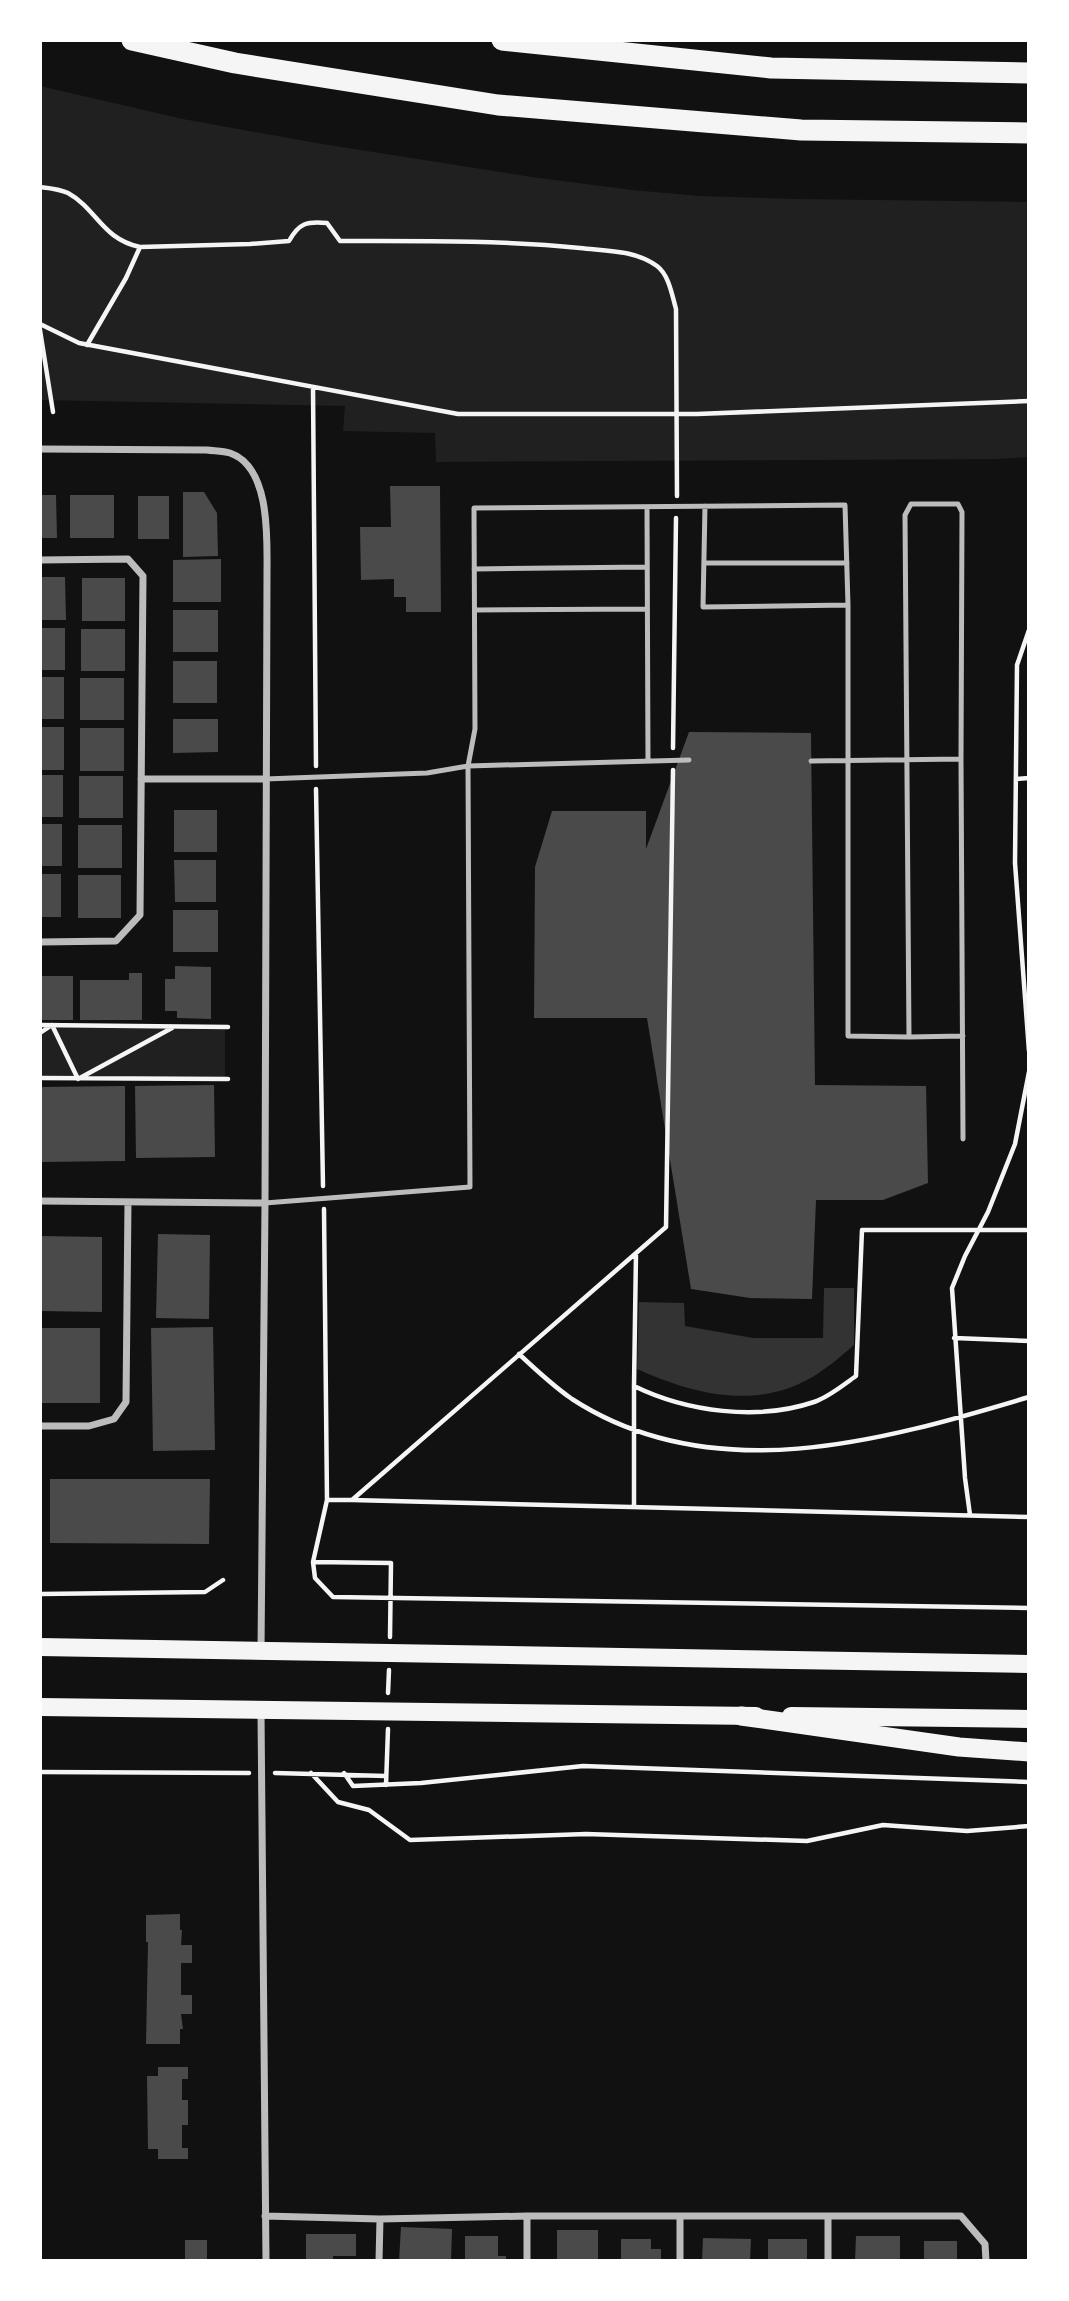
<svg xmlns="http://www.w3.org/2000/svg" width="1069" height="2301" viewBox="0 0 1069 2301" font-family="'Public Sans',sans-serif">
<rect width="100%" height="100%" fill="#111"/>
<!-- green -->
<path fill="#202020" d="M 40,86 L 183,119 L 322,144 L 532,177 L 632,190 L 699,196 L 794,199 L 1029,202 L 1029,457 L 995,459 L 436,462 L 435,433 L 343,431 L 345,406 L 40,400 Z
M 40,1024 L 225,1027 L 225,1079 L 40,1079 Z"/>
<!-- water -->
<path fill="#333" d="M 824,1288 L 854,1288 L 854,1345 C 839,1358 823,1372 805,1381 C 751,1409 690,1393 637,1369 L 639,1302 L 684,1303 L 685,1326 L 753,1338 L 823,1338 Z"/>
<!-- building -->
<path fill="#4a4a4a" d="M 390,486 L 440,486 L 441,612 L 406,612 L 406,597 L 394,597 L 394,579 L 361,580 L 360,527 L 391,527 Z
M 183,492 L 204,492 L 217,513 L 218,556 L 183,557 Z
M 40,495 L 56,495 L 57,538 L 40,538 Z
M 70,495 L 114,495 L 114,538 L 70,538 Z
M 138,496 L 169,496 L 169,539 L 138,539 Z
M 221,559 L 221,602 L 173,602 L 173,560 Z
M 40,577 L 65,577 L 66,620 L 40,620 Z
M 82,578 L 125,578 L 125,621 L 82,621 Z
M 173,610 L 218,610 L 218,652 L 173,652 Z
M 40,628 L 65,628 L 65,670 L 40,670 Z
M 81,629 L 125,629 L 125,671 L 81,671 Z
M 173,661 L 217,661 L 217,703 L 173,703 Z
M 40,677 L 64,677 L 64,719 L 40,719 Z
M 80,678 L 124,678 L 124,720 L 80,720 Z
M 173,719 L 218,719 L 218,752 L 173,753 Z
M 40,727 L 64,727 L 64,770 L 40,770 Z
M 80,728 L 124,728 L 124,771 L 80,771 Z
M 689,732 L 811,733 L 815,1085 L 926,1086 L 928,1183 L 883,1200 L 816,1200 L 812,1299 L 750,1298 L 691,1289 L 647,1018 L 534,1018 L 535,867 L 552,811 L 646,811 L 646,849 Z
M 40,775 L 63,775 L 63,817 L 40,817 Z
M 79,776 L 123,776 L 123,818 L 79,818 Z
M 174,810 L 217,810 L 217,852 L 174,852 Z
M 40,824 L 62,824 L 62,866 L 40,866 Z
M 78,825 L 122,825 L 122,868 L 78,868 Z
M 174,860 L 216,860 L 216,902 L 175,902 Z
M 40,874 L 61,874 L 61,917 L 40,917 Z
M 78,875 L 121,875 L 121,918 L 78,918 Z
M 173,910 L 218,910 L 218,952 L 173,952 Z
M 175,966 L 211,967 L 211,1019 L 177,1018 L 177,1011 L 165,1011 L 165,979 L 175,979 Z
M 129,973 L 142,973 L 142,1020 L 80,1020 L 80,980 L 129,980 Z
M 40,976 L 73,976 L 73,1020 L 40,1020 Z
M 214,1085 L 215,1157 L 136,1158 L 135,1086 Z
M 125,1086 L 125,1161 L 40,1162 L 40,1087 Z
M 158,1234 L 210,1235 L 209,1319 L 156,1318 Z
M 40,1236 L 102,1237 L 102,1312 L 40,1311 Z
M 213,1327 L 215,1450 L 153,1451 L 151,1328 Z
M 40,1328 L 100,1328 L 100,1403 L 40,1403 Z
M 50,1479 L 210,1479 L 209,1544 L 50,1543 Z
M 180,1914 L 180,1930 L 182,1930 L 181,1945 L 192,1945 L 192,1963 L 181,1963 L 181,1995 L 192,1995 L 192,2014 L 181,2014 L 183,2029 L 180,2029 L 180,2044 L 146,2044 L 148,1942 L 146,1942 L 146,1915 Z
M 158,2067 L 188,2067 L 188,2079 L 182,2079 L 182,2100 L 188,2100 L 188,2125 L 182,2125 L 182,2148 L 188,2148 L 188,2159 L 158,2159 L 158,2149 L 148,2149 L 147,2076 L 158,2076 Z
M 401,2227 L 452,2229 L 451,2261 L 399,2261 Z
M 557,2230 L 598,2230 L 598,2261 L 557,2261 Z
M 306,2234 L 356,2234 L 356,2256 L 333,2256 L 333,2261 L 306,2261 Z
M 465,2236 L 498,2236 L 498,2256 L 506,2256 L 506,2261 L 465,2261 Z
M 856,2236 L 900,2236 L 900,2261 L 855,2261 Z
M 703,2238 L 751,2239 L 750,2261 L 702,2261 Z
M 621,2239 L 651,2239 L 651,2249 L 661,2249 L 661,2261 L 621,2261 Z
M 768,2239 L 807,2239 L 807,2261 L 768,2261 Z
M 185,2240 L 207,2240 L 207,2261 L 185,2261 Z
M 924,2241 L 957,2241 L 957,2261 L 924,2261 Z"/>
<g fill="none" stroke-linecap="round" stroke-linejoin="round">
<!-- path -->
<path stroke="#f5f5f5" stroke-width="4.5" d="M 40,187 C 49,188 60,189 68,193 C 97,209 102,239 140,247
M 40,324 L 79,343 L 458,414 L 697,414 L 1029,401
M 40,330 L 53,412
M 87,345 L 126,278 L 140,247 L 250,244 L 289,241 C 299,223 307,221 327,223 L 340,241 C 420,241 500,240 580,248 C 606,251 635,250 657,266 C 669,275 672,295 676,309 L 677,496
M 313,387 L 316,766
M 1029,630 L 1017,665 L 1015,863 L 1029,1051
M 673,748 L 676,518
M 1016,779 L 1029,778
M 316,789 L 323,1186
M 40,1025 L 228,1027
M 40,1033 L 52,1025 L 78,1079 L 172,1028
M 40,1078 L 228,1079
M 324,1209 L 327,1500 L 352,1500 L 666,1227 L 673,770
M 636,1253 L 634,1386 C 687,1412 758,1421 814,1402 C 829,1397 843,1385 856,1376 L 862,1230 L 1029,1230
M 954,1338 L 1029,1341
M 519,1354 C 536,1370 553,1386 572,1399 C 712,1490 882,1441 1029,1397
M 327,1500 L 313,1562 L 315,1578 L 333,1597 L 1029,1608
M 352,1500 L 1029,1517
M 634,1507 L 634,1386
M 970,1515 L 965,1478 L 952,1288 L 965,1256 L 988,1212 L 1015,1144 L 1029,1072
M 313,1562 L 391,1563 L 390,1637
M 40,1594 L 205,1592 L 223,1580
M 388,1693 L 389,1670
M 40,1772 L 249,1773
M 275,1773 L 386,1776
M 311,1773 L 338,1802 L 369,1810 L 410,1840 L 586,1834 L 807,1841 L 883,1825 L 967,1831 L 1029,1826
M 344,1773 L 353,1786 L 421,1783 L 583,1766 L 1029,1782
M 386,1785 L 388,1729"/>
<!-- service -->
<path stroke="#bcbcbc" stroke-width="5" d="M 705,506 L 703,607 L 848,605
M 647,507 L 648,761
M 704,563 L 847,563
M 474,569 L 647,567
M 475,610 L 647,609
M 961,759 L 962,512 L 958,504 L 911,504 L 905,515 L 909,1037 L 963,1036
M 811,761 L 961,759 L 963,1139
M 265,779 L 427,773 L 468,766 L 689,760
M 265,1203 L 470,1187 L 468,766 L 475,729 L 474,508 L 845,505 L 848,605 L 848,1036 L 909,1037"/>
<!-- minor -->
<path stroke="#bcbcbc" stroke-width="7" d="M 40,449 L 207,450 C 214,451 223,451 230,453 C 271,467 267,540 267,574 L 265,1203 L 261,1651
M 40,560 L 128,559 L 143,576 L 140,915 L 116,941 L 40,942
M 141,779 L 265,779
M 40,1201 L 265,1203
M 40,1426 L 89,1426 L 114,1419 L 126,1402 L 128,1202
M 261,1712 L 266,2261
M 265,2216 L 380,2219 L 527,2216 L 961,2216 L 985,2244 L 986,2261
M 527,2216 L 527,2261
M 379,2261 L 380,2219
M 680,2261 L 680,2216
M 828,2261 L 828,2216"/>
<!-- primary -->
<path stroke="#f5f5f5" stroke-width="18" d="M 40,1647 L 1029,1664
M 40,1707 L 756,1716
M 791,1716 L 1029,1719"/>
<!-- trunk -->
<path stroke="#f5f5f5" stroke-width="19" d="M 741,1716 L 959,1747 L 1029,1752"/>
<!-- motorway -->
<path stroke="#f5f5f5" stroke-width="21" d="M 132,40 L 235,63 L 498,105 L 801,130 L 1029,133
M 502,40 L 771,68 L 1029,73"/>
</g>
<!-- border -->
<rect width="1069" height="2301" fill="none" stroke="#ffffff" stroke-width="84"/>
</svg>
